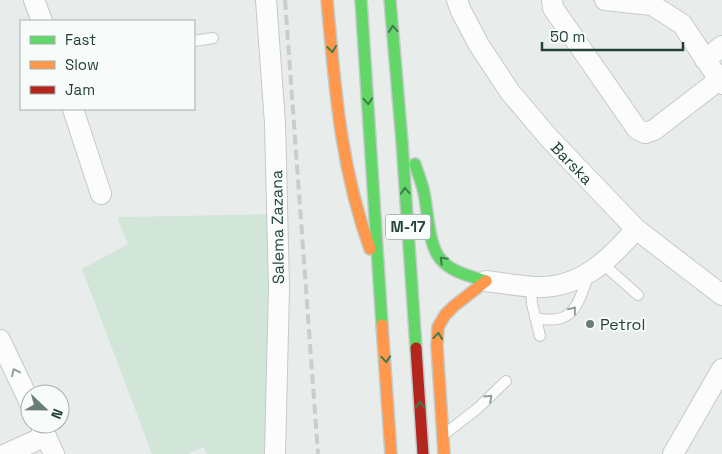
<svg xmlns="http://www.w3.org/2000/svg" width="722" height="454" viewBox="0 0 722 454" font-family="'Space Grotesk',sans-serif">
<rect width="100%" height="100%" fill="#e8edeb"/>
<!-- green -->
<path fill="#d1e6d8" d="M 277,214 L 275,454 L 207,454 L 204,447 L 188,454 L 152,454 L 82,269 L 128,244 L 117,217 Z"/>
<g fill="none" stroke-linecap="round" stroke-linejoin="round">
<!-- lane casing -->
<g stroke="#c5cac8" stroke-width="12">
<path id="lane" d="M 194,41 L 213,38
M 603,264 L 638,295
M 531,287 L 532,304 L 540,336
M 535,318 C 575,326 577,305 589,274
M 446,433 L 478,408 L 506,381"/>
</g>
<!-- street casing -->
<g stroke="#c5cac8" stroke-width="22">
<path id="street" d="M 34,0 L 42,21
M 266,0 L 275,123 L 279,288 L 275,454
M 457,0 L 461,11 L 479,45 L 510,92 L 549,138 L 636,229 L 722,295
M 552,0 L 553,8 L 637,129 L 645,133 L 654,130 L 719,80
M 605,0 L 652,5 L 682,24 L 722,84
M 705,60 L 722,46
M 73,109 L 101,194
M 486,281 C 504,283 522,287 540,287 C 582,287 610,259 636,229
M 0,340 L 30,403
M 40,424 L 54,454
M 6,454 L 46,436
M 673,454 L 722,369"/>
</g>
<!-- fast casing -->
<g stroke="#c3ccc9" stroke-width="14">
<path id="fast" d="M 361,0 L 382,325
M 390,0 L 402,142 L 416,348
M 415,164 C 418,174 422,183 424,193 C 428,211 428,238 437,254 C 446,271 469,276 486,281"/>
</g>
<!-- slow casing -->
<g stroke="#c3ccc9" stroke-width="14">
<path id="slow" d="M 327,0 C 335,87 340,166 370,249
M 382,325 L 391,454
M 444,454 L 437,346 L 438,327 L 445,315 L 454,306 L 486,281"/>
</g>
<!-- jam casing -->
<g stroke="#c3ccc9" stroke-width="14">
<path id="jam" d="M 416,348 L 423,454"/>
</g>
<!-- lane -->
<use href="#lane" stroke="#fcfcfc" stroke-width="10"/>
<!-- street -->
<use href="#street" stroke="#fcfcfc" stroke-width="20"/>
<!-- fast -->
<use href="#fast" stroke="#63d668" stroke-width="11"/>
<!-- slow -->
<use href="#slow" stroke="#ff974d" stroke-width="11"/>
<!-- jam -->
<use href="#jam" stroke="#b3261e" stroke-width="11"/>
<!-- rail -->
<path stroke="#c9cdcc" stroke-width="4" stroke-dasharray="10 5" stroke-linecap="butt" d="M 285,0 L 318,454"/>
</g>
<!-- one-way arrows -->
<defs><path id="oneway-chevron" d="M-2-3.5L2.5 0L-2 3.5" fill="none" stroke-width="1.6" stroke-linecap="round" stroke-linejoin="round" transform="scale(1.25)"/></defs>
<g stroke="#3d7d4c">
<use href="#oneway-chevron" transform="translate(393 29) rotate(-95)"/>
<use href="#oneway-chevron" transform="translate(332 49) rotate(84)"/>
<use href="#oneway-chevron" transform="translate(368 101) rotate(86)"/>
<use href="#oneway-chevron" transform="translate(405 191) rotate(-94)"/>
<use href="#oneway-chevron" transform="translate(443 260) rotate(-135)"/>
<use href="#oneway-chevron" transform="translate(438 336) rotate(-85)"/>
<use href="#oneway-chevron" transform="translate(386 359) rotate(86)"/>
<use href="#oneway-chevron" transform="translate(420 405) rotate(-94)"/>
</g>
<g stroke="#909f9b">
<use href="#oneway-chevron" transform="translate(573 310) rotate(-51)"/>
<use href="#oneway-chevron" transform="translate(15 372) rotate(-116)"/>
<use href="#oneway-chevron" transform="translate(489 398) rotate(-43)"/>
</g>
<!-- markers -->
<circle fill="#697e78" stroke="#f7fbf9" stroke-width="2" cx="590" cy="324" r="5"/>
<g text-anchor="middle" stroke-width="4" stroke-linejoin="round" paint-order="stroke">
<!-- shield labels -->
<rect fill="#f7fbf9" stroke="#637a73" stroke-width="1" x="385.5" y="214.5" width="45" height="25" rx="4"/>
<g font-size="15" font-weight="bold" fill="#24423a">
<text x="408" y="232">M-17</text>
</g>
<!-- street labels -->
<g font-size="16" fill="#24423a" stroke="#f7fbf9">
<text transform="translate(572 163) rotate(46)" y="6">Barska</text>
<text transform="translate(277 227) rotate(-91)" y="6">Salema Zazana</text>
</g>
<!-- poi labels -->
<g font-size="16" fill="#24423a" stroke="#f7fbf9" text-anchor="start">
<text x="600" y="330">Petrol</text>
</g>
</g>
<!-- legend -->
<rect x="20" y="20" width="175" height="90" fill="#f7fbf9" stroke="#a3b1ad"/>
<rect x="30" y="36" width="25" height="8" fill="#63d668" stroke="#a3b1ad"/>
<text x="65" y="45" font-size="15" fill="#24423a">Fast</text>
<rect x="30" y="61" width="25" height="8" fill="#ff974d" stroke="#a3b1ad"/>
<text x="65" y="70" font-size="15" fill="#24423a">Slow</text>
<rect x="30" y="86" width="25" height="8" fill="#b3261e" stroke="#a3b1ad"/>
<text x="65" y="95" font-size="15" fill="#24423a">Jam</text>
<!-- north arrow -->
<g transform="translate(45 409) rotate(112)"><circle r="24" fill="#f7fbf9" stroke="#a3b1ad"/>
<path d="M0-4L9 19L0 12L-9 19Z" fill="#697e78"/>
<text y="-8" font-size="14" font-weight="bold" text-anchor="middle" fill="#24423a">N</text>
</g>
<!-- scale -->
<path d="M542 42v8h141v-8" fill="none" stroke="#24423a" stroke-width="2.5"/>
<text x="550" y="42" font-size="15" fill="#24423a" stroke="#f7fbf9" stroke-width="4" paint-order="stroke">50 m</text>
</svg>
